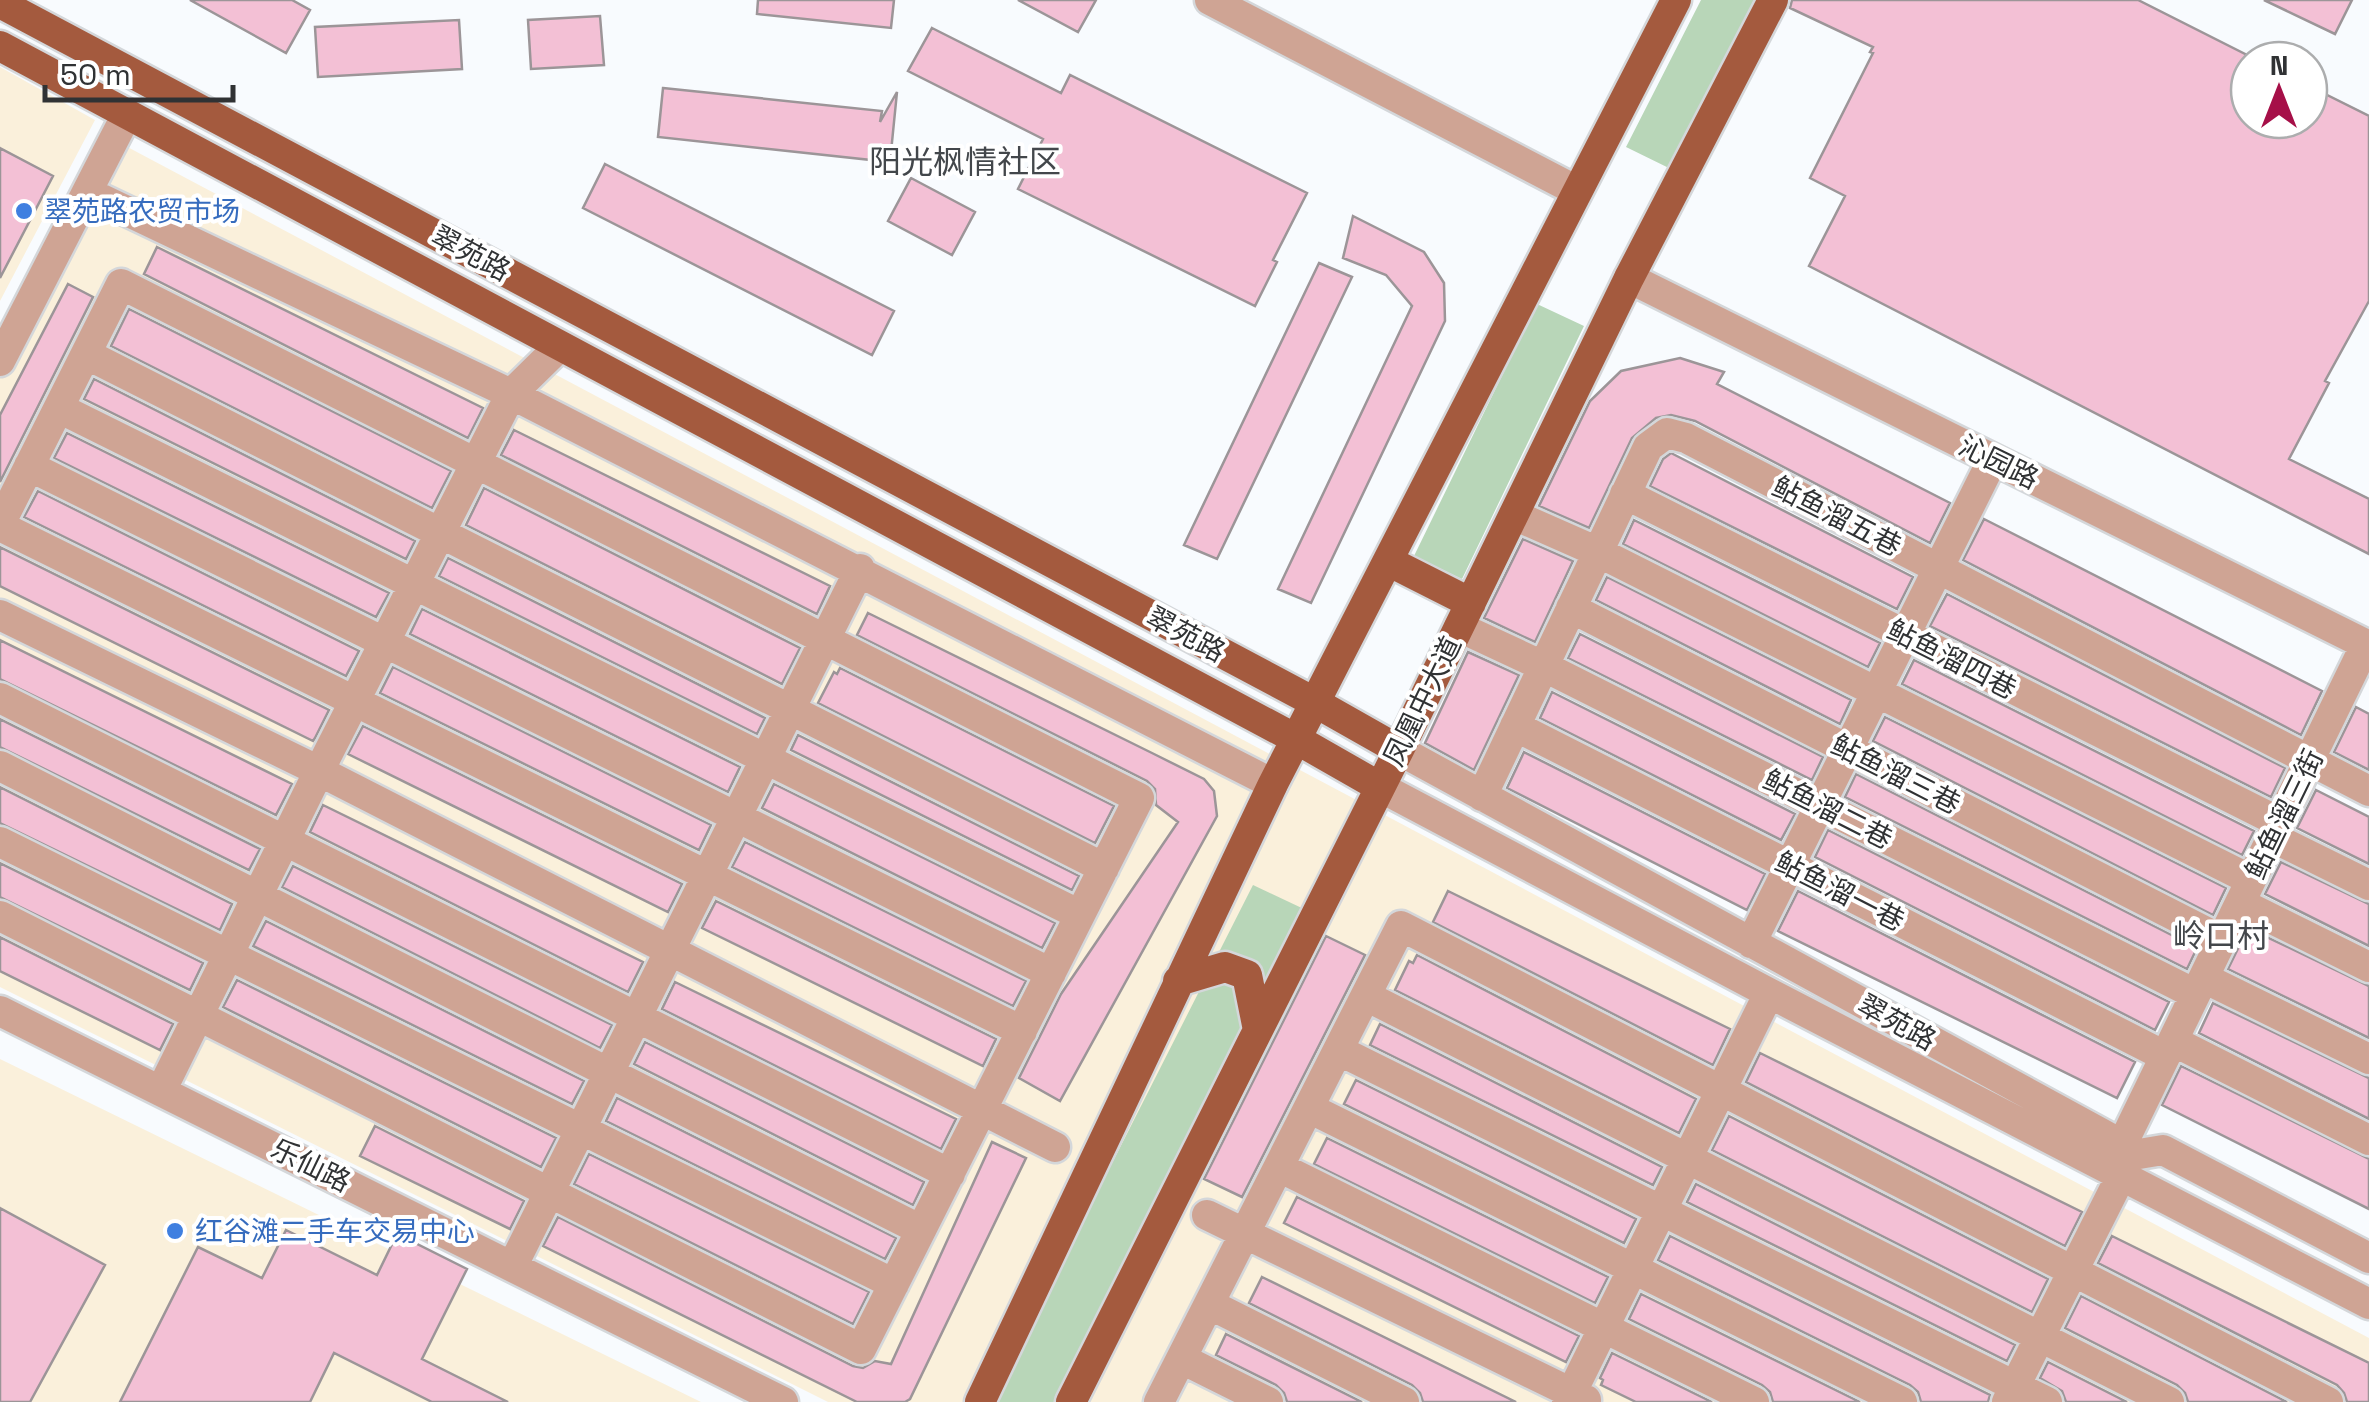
<svg xmlns="http://www.w3.org/2000/svg" width="2369" height="1402" viewBox="0 0 2369 1402" font-family="'Space Grotesk','Noto Sans SC',sans-serif">
<rect width="100%" height="100%" fill="#f8fbfe"/>
<!-- commercial -->
<path fill="#faf0db" d="M 0,67 L 95,120 L 0,301 Z
M 103,134 L 2369,1338 L 2369,1402 L 828,1402 L 0,987 L 0,328 Z
M 0,1059 L 701,1402 L 0,1402 Z"/>
<!-- green -->
<path fill="#b8d6b8" d="M 1701,0 L 1765,0 L 1677,172 L 1626,147 Z
M 1537,304 L 1584,326 L 1462,579 L 1414,556 Z
M 1253,885 L 1306,910 L 1061,1402 L 991,1402 Z"/>
<!-- building -->
<path fill="#f3c0d5" stroke="#9c9598" stroke-width="2.5" d="M 190,0 L 292,0 L 310,10 L 286,53 Z
M 758,0 L 894,0 L 891,28 L 757,14 Z
M 1018,0 L 1096,0 L 1078,32 Z
M 1792,0 L 2138,0 L 2249,56 L 2249,120 L 2309,120 L 2309,86 L 2369,116 L 2369,301 L 2325,381 L 2329,383 L 2289,459 L 2369,499 L 2369,554 L 1809,266 L 1845,196 L 1810,178 L 1873,53 L 1870,52 L 1873,47 L 1790,8 Z
M 2264,0 L 2352,0 L 2335,34 Z
M 600,16 L 604,65 L 531,69 L 528,20 Z
M 459,20 L 462,69 L 318,77 L 315,27 Z
M 932,28 L 1061,93 L 1070,75 L 1307,193 L 1273,260 L 1277,262 L 1255,306 L 1018,189 L 1043,139 L 908,71 Z
M 663,88 L 882,111 L 880,122 L 897,92 L 890,162 L 658,137 Z
M 0,148 L 53,176 L 0,278 Z
M 605,164 L 894,311 L 872,355 L 583,208 Z
M 911,178 L 975,212 L 952,255 L 888,221 Z
M 1353,216 L 1424,252 L 1444,283 L 1445,321 L 1311,603 L 1278,589 L 1412,306 L 1386,275 L 1343,258 Z
M 157,247 L 483,408 L 468,438 L 144,274 Z
M 1319,263 L 1352,277 L 1217,559 L 1184,545 Z
M 68,284 L 93,297 L 0,482 L 0,415 Z
M 129,309 L 451,471 L 432,508 L 111,346 Z
M 1680,358 L 1724,372 L 1717,384 L 1950,503 L 1930,543 L 1695,421 L 1671,415 L 1656,418 L 1632,438 L 1589,528 L 1539,506 L 1590,401 L 1621,371 Z
M 94,379 L 415,541 L 406,559 L 84,399 Z
M 514,430 L 830,586 L 817,614 L 501,455 Z
M 67,433 L 389,593 L 376,617 L 54,458 Z
M 1671,453 L 1913,577 L 1897,609 L 1650,486 L 1663,459 Z
M 484,488 L 800,648 L 782,684 L 466,525 Z
M 38,491 L 359,651 L 346,676 L 24,517 Z
M 1984,519 L 2322,691 L 2301,735 L 1963,560 Z
M 1634,520 L 1880,643 L 1868,667 L 1623,544 Z
M 1523,539 L 1573,561 L 1535,642 L 1484,618 Z
M 0,547 L 329,710 L 315,738 L 313,741 L 0,586 Z
M 448,558 L 765,718 L 757,734 L 439,576 Z
M 1607,577 L 1851,700 L 1840,724 L 1596,600 Z
M 1947,594 L 2285,768 L 2271,797 L 1930,626 Z
M 422,609 L 740,767 L 728,792 L 410,634 Z
M 868,613 L 1154,754 L 1204,779 L 1214,791 L 1217,816 L 1060,1101 L 1019,1078 L 1061,994 L 1178,822 L 1156,805 L 1155,789 L 1147,781 L 857,635 Z
M 1580,634 L 1823,757 L 1812,780 L 1568,658 Z
M 0,640 L 292,784 L 276,815 L 0,679 Z
M 1468,652 L 1519,675 L 1474,770 L 1425,743 Z
M 1914,660 L 2254,831 L 2242,855 L 1902,684 Z
M 393,667 L 711,825 L 699,850 L 380,693 Z
M 840,668 L 1114,806 L 1095,843 L 818,703 L 834,672 L 837,674 Z
M 1552,692 L 1795,814 L 1781,840 L 1540,718 Z
M 2356,707 L 2369,714 L 2369,770 L 2334,752 Z
M 1885,717 L 2226,888 L 2213,915 L 1873,741 Z
M 0,719 L 260,849 L 249,870 L 0,747 Z
M 363,726 L 682,884 L 668,912 L 348,754 Z
M 798,735 L 1079,876 L 1072,890 L 791,750 Z
M 1524,752 L 1765,874 L 1747,910 L 1507,788 Z
M 1856,774 L 2197,948 L 2187,969 L 1845,797 Z
M 774,784 L 1055,923 L 1042,948 L 762,808 Z
M 0,787 L 232,904 L 220,930 L 0,823 Z
M 2316,790 L 2369,817 L 2369,864 L 2297,828 Z
M 323,805 L 643,962 L 628,992 L 310,832 Z
M 1828,830 L 2169,1002 L 2155,1030 L 1815,857 Z
M 745,842 L 1026,981 L 1013,1006 L 732,867 Z
M 2281,862 L 2369,904 L 2369,946 L 2265,894 Z
M 0,863 L 203,963 L 190,990 L 0,897 Z
M 293,866 L 612,1025 L 600,1048 L 282,887 Z
M 1448,891 L 1730,1029 L 1713,1065 L 1433,922 Z
M 1798,891 L 2135,1062 L 2117,1098 L 1778,931 Z
M 716,901 L 996,1039 L 983,1066 L 702,928 Z
M 266,921 L 584,1081 L 572,1104 L 253,946 Z
M 2248,928 L 2369,986 L 2369,1038 L 2228,969 Z
M 1326,936 L 1365,955 L 1242,1197 L 1204,1179 Z
M 0,937 L 173,1024 L 160,1050 L 0,971 Z
M 1417,955 L 1696,1099 L 1679,1133 L 1395,990 L 1409,961 L 1413,963 Z
M 237,980 L 556,1138 L 541,1167 L 223,1007 Z
M 675,982 L 956,1119 L 941,1149 L 662,1009 Z
M 2213,1003 L 2369,1078 L 2369,1119 L 2199,1033 Z
M 1380,1024 L 1662,1167 L 1653,1185 L 1370,1045 Z
M 645,1042 L 924,1182 L 913,1205 L 634,1064 Z
M 1760,1053 L 2082,1212 L 2065,1246 L 1746,1082 Z
M 2181,1066 L 2369,1159 L 2369,1209 L 2162,1105 Z
M 1356,1080 L 1636,1219 L 1624,1243 L 1344,1104 Z
M 617,1098 L 896,1238 L 885,1259 L 606,1121 Z
M 1729,1116 L 2048,1279 L 2032,1312 L 1712,1150 Z
M 375,1126 L 524,1201 L 510,1229 L 360,1156 Z
M 1327,1138 L 1608,1277 L 1595,1303 L 1314,1164 Z
M 992,1142 L 1026,1158 L 910,1399 L 905,1402 L 857,1402 L 543,1246 L 558,1217 L 853,1366 L 863,1368 L 875,1361 L 891,1364 Z
M 589,1154 L 869,1292 L 853,1324 L 574,1184 Z
M 1696,1184 L 2015,1345 L 2007,1361 L 1687,1202 Z
M 1297,1197 L 1579,1336 L 1566,1362 L 1284,1223 Z
M 0,1208 L 105,1265 L 30,1402 L 0,1402 Z
M 286,1230 L 377,1275 L 397,1234 L 467,1269 L 422,1359 L 508,1402 L 432,1402 L 334,1353 L 310,1402 L 120,1402 L 198,1247 L 262,1278 Z
M 1670,1236 L 1990,1395 L 1988,1402 L 1921,1402 L 1918,1392 L 1910,1385 L 1658,1260 Z
M 2112,1236 L 2369,1363 L 2369,1402 L 2347,1402 L 2344,1393 L 2337,1385 L 2098,1263 Z
M 1262,1277 L 1516,1402 L 1423,1402 L 1420,1393 L 1412,1385 L 1249,1303 Z
M 1641,1294 L 1860,1402 L 1773,1402 L 1770,1392 L 1762,1385 L 1629,1319 Z
M 2081,1296 L 2287,1402 L 2188,1402 L 2185,1393 L 2177,1385 L 2065,1328 Z
M 1226,1334 L 1362,1402 L 1287,1402 L 1284,1393 L 1276,1385 L 1216,1355 Z
M 1612,1353 L 1712,1402 L 1636,1402 L 1601,1385 L 1603,1380 L 1600,1378 Z
M 2048,1362 L 2127,1402 L 2066,1402 L 2062,1391 L 2040,1378 Z"/>
<g fill="none" stroke-linecap="round" stroke-linejoin="round">
<!-- minor casing -->
<g stroke="#d4d7da" stroke-width="35">
<path id="minor" d="M 1210,0 L 1577,191
M 87,192 L 511,394 L 1273,784
M 1629,278 L 2369,646
M 86,354 L 1104,868
M 0,361 L 126,116
M 59,408 L 1080,915
M 29,466 L 1051,973
M 1625,494 L 2279,822
M 1514,515 L 1598,552 L 2251,880
M 0,524 L 121,284 L 1139,798 L 861,1349 L 0,916
M 0,526 L 1022,1031
M 1571,608 L 2222,940
M 0,615 L 319,771 L 1055,1147
M 1459,627 L 1543,666 L 2195,994
M 0,698 L 950,1174
M 1515,726 L 2165,1056
M 1399,750 L 2139,1154 L 2163,1150 L 2369,1258
M 0,766 L 921,1230
M 1380,787 L 1769,993 L 2369,1304
M 1482,796 L 1648,447 L 1667,433 L 1686,438 L 2369,791
M 2272,837 L 2369,885
M 0,842 L 894,1284
M 2240,903 L 2369,967
M 1751,943 L 1993,459
M 2204,978 L 2369,1059
M 1366,996 L 2169,1402
M 0,1011 L 783,1402
M 2173,1041 L 2369,1140
M 1338,1050 L 2047,1402
M 161,1091 L 319,771 L 511,394 L 560,346
M 1309,1108 L 1902,1402
M 2122,1145 L 2366,644
M 1279,1167 L 1754,1402
M 1207,1215 L 1586,1400
M 513,1265 L 860,569
M 1209,1304 L 1404,1402
M 1182,1359 L 1268,1402
M 1159,1402 L 1401,926 L 2328,1402
M 1567,1402 L 1769,993
M 2007,1402 L 2122,1174"/>
</g>
<!-- major casing -->
<g stroke="#d4d7da" stroke-width="35">
<path id="major" d="M 0,3 L 1316,703 L 1399,750
M 0,46 L 1296,739 L 1380,787
M 1388,561 L 1471,603
M 1178,981 L 1225,967 L 1247,975 L 1258,1030
M 980,1402 L 1273,784 L 1676,0
M 1071,1402 L 1399,750 L 1629,278 L 1773,0"/>
</g>
<!-- minor -->
<use href="#minor" stroke="#cfa494" stroke-width="30"/>
<!-- major -->
<use href="#major" stroke="#a45a3e" stroke-width="30"/>
</g>
<!-- markers -->
<g fill="#3f7fe0" stroke="#fff" stroke-width="4">
<circle cx="24" cy="211" r="10"/>
<circle cx="175" cy="1231" r="10"/>
</g>
<g text-anchor="middle" stroke-width="8" stroke-linejoin="round" paint-order="stroke">
<!-- shop labels -->
<g font-size="28" fill="#366cbe" stroke="#fff" text-anchor="start">
<text x="44" y="221">翠苑路农贸市场</text>
<text x="195" y="1241">红谷滩二手车交易中心</text>
</g>
<!-- street labels -->
<g font-size="28" fill="#303234" stroke="#fff">
<text transform="translate(471 253) rotate(28)" y="10">翠苑路</text>
<text transform="translate(1999 462) rotate(26)" y="10">沁园路</text>
<text transform="translate(1837 516) rotate(27)" y="10">鲇鱼溜五巷</text>
<text transform="translate(1186 634) rotate(28)" y="10">翠苑路</text>
<text transform="translate(1952 659) rotate(27)" y="10">鲇鱼溜四巷</text>
<text transform="translate(1422 701) rotate(-64)" y="10">凤凰中大道</text>
<text transform="translate(1896 774) rotate(27)" y="10">鲇鱼溜三巷</text>
<text transform="translate(1828 809) rotate(27)" y="10">鲇鱼溜二巷</text>
<text transform="translate(2284 814) rotate(-64)" y="10">鲇鱼溜三街</text>
<text transform="translate(1840 891) rotate(27)" y="10">鲇鱼溜一巷</text>
<text transform="translate(1897 1022) rotate(29)" y="10">翠苑路</text>
<text transform="translate(311 1165) rotate(26)" y="10">乐仙路</text>
</g>
<!-- quarter labels -->
<g font-size="32" fill="#43474b" stroke="#fff">
<text x="965" y="173">阳光枫情社区</text>
<text x="2221" y="947">岭口村</text>
</g>
</g>
<!-- north arrow -->
<g transform="translate(2279 90)"><circle r="48" fill="#ffffff" stroke="#acadae" stroke-width="2.5"/>
<path d="M0-8L18 38L0 25L-18 38Z" fill="#a60f48"/>
<text y="-15" font-size="28" font-weight="bold" text-anchor="middle" fill="#303234">N</text>
</g>
<!-- scale -->
<path d="M45 85v15h188v-15" fill="none" stroke="#303234" stroke-width="5"/>
<text x="60" y="85" font-size="30" fill="#303234" stroke="#ffffff" stroke-width="8" paint-order="stroke">50 m</text>
</svg>
